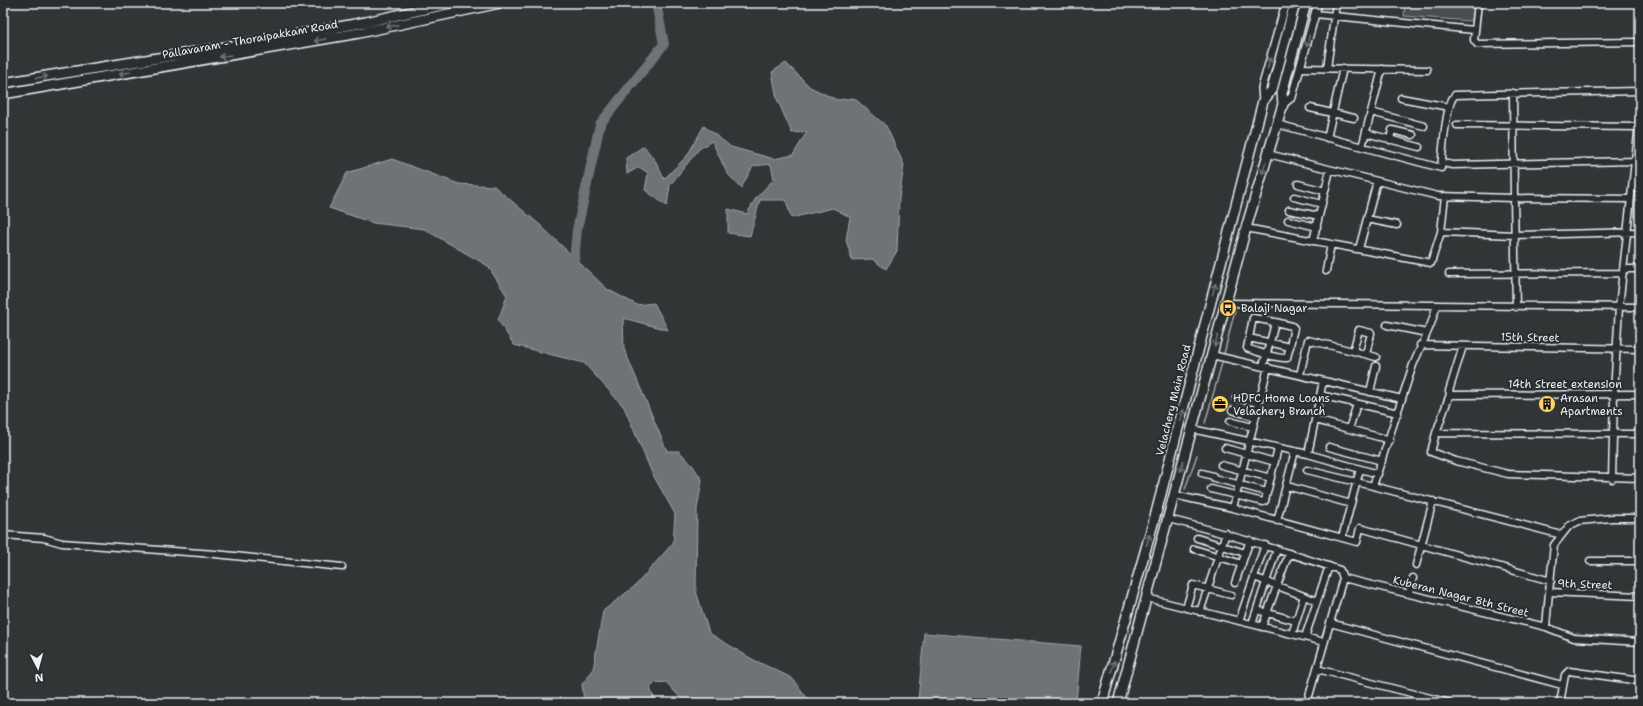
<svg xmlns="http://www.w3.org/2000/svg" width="1643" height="706" viewBox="0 0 1643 706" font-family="'Shantell Sans',sans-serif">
<rect width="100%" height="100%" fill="#323536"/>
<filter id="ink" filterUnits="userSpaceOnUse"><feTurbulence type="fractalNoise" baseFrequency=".025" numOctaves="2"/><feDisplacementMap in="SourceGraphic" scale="8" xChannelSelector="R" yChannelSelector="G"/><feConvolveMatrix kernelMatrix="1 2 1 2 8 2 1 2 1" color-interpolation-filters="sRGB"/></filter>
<g filter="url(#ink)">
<!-- green -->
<path fill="#494d4f" stroke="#989fa4" d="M 1405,3 L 1475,3 L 1471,21 L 1404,16 Z"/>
<!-- water -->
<path fill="#6e7376" stroke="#9fa5aa" d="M 786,63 L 810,87 L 837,100 L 854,98 L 886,126 L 904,165 L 899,199 L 897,251 L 886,269 L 872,259 L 852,260 L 846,240 L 850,217 L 833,208 L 791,218 L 786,200 L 760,200 L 750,236 L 728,233 L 728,209 L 747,214 L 756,198 L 774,179 L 771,164 L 753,166 L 741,188 L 727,173 L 712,141 L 699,149 L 670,185 L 667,206 L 645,190 L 648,173 L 639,167 L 627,174 L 626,158 L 644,146 L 656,162 L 664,179 L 687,156 L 704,126 L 731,147 L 774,159 L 793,155 L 807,132 L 792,133 L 777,99 L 772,72 Z
M 392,159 L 459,184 L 494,186 L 540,225 L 607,289 L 637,305 L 654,303 L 668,330 L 623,318 L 624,349 L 667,451 L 679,451 L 693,466 L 702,480 L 697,509 L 696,591 L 709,633 L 752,659 L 792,678 L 811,703 L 685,703 L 666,682 L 655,683 L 650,688 L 656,703 L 584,703 L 582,684 L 593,670 L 603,611 L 635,586 L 673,543 L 675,514 L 652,473 L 624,407 L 584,363 L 514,345 L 498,320 L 507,296 L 488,266 L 424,229 L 373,223 L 329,208 L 347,173 Z
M 924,633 L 1081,646 L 1076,703 L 947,703 L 918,701 Z"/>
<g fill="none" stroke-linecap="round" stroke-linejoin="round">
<!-- stream -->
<path stroke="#9fa5aa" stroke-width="1.5" d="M 1224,354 L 1235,310
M 1205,423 L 1222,363
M 1185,489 L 1197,455"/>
<!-- river -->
<path stroke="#6e7376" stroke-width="10" d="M 573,270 L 577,230 L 600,124 L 664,44 L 656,3"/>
<!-- minor casing -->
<g stroke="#e8f1f8" stroke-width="9">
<path id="minor" d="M 1478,3 L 1474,40 L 1477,44 L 1640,42
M 1315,14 L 1474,30
M 1301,68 L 1427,70
M 1327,68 L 1336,3
M 1513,93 L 1514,198 L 1630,199
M 1401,98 L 1449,107
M 1310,108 L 1354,118
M 1371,112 L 1424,126
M 1277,124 L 1441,168 C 1443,152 1445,104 1455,95 L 1640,91
M 1457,125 L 1639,127
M 1366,133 L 1419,147
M 1327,138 L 1343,68
M 1390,140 L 1392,130 L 1413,135
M 1362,147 L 1382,69
M 1268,154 L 1438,196 L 1514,198 L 1516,307
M 1442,163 L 1453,165 L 1635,161
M 1298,184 L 1325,191
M 1294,197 L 1322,204
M 1289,210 L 1319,216
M 1367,219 L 1397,225
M 1288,220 L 1317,227
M 1246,228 L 1431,263 L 1441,232 L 1515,235 L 1640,232
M 1441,232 L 1445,196
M 1313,241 L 1330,170
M 1359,249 L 1377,181
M 1623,269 L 1640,269
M 1326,271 L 1331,244
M 1449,274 L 1622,273
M 1227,303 L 1640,307
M 1437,305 L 1431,324 L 1413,365 L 1373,486 L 1562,535
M 1387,325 L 1427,333
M 1249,338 L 1290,347
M 1420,345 L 1640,349
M 1463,346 L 1449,391 L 1451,395 L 1640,394
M 1366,354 L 1371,333 L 1359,330 L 1353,351 L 1376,357
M 1212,355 L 1402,399
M 1263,366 C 1267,352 1272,337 1275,322 L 1292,326 L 1294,328 L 1287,358 C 1275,359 1260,352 1249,349 L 1247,348 L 1253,318 L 1275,322
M 1300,375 L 1308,340 L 1353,351
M 1370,392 L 1376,366
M 1450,394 L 1436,433 L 1431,452 L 1456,461 L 1508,474 L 1640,478
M 1320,395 L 1398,413
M 1236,398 L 1259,403
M 1232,410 L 1255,417
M 1315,420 L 1390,440
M 1230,421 L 1252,427
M 1192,429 L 1308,454 L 1378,474
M 1349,429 L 1357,404
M 1436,433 L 1640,434
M 1329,447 L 1382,461
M 1225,448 L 1275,462
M 1308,454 L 1323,381
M 1221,465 L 1271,478
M 1307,470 L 1373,486
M 1202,473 L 1213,476 L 1214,478 L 1267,492
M 1612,479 L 1614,393 L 1619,307 L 1640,115
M 1287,486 L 1351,504
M 1211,489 L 1263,502 L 1265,501 L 1278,448
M 1174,495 L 1233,508 L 1357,542 L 1360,528 L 1551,581
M 1233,508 L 1268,367
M 1640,518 L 1612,518 L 1579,521 L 1569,526 L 1554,545 L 1549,592 L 1640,596
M 1168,519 C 1226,533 1283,551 1340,570 L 1343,578
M 1277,521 L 1295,451
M 3,535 L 44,538 L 62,543 L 215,554 L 342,567
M 1197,538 L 1245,553
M 1342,538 L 1360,469
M 1194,549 L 1242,564
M 1590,561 L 1640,561
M 1416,565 L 1433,501
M 1254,577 L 1317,601
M 1343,578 L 1546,627 L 1574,638 L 1640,642
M 1235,583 L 1250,540
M 1409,593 L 1413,578
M 1147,598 L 1324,642
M 1186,608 L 1193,585 L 1231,595
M 1257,610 L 1296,621
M 1200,612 L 1226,533
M 1239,621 L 1265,545
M 1330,623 L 1562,685
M 1252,624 L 1277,549
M 1262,627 L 1289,553
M 1546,627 L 1549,592
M 1292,634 L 1304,596
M 1305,637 L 1329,566
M 1317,669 L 1450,703
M 1307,703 L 1343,578
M 1560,703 L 1565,675 L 1569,671 L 1640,681"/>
</g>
<!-- tertiary casing -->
<g stroke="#e8f1f8" stroke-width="10">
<path id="tertiary" d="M 1263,101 L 1262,88 L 1286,3
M 1283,104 L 1292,97 L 1318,3"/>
</g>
<!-- primary casing -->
<g stroke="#e8f1f8" stroke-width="12">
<path id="primary" d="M 3,83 L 257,42 L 366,22 L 451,3
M 3,94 L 359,33 L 500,3
M 1102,703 L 1156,513 L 1263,101 L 1272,90 L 1295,3
M 1118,703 L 1246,228 L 1283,104 L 1282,93 L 1306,3"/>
</g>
<!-- minor -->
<use href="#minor" stroke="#2a2d2e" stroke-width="6"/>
<!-- tertiary -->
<use href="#tertiary" stroke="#2a2d2e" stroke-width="7"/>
<!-- primary -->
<use href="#primary" stroke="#2a2d2e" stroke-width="9"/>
</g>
<!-- one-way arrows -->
<defs><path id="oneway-shaft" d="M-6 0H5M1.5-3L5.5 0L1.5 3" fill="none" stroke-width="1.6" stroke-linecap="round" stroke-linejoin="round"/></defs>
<g stroke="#6c7275">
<use href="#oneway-shaft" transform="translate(392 26) rotate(168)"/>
<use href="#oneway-shaft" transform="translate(320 40) rotate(170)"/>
<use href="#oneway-shaft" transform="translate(1308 41) rotate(104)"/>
<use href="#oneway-shaft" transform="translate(225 56) rotate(170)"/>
<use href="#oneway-shaft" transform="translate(1269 63) rotate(-75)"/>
<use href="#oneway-shaft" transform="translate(125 73) rotate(170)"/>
<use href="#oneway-shaft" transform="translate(42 77) rotate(-9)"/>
<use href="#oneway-shaft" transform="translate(1264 168) rotate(107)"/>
<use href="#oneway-shaft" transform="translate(1214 289) rotate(-75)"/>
<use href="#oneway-shaft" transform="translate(1216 341) rotate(106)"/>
<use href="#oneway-shaft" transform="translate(1182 415) rotate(-76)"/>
<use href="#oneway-shaft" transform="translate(1182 466) rotate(106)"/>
<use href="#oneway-shaft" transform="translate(1148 540) rotate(-74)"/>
<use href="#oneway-shaft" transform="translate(1113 666) rotate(-74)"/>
</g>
</g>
<!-- icons -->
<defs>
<g id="bus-disc" transform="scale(0.9)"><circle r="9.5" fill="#ffd166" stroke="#2a2d2e"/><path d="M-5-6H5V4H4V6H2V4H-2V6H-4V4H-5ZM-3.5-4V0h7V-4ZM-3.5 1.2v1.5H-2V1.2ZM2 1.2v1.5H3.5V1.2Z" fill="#111"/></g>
<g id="office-disc" transform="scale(0.9)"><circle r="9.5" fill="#ffd166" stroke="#2a2d2e"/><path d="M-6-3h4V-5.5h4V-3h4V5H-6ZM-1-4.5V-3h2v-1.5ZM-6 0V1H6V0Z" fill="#111"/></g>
<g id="building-disc" transform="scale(0.9)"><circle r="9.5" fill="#ffd166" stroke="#2a2d2e"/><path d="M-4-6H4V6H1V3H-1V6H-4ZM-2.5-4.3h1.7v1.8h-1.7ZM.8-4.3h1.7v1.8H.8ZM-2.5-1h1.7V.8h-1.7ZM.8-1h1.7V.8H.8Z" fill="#111"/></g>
</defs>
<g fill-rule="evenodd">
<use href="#bus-disc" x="1228" y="308"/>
<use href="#office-disc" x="1220" y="404"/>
<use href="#building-disc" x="1547" y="404"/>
</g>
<g text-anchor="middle" stroke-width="4" stroke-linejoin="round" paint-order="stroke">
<!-- street labels -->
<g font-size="11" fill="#e8f1f8" stroke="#2a2d2e">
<text transform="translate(250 39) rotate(-10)" y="4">Pallavaram - Thoraipakkam Road</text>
<text transform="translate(1530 337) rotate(1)" y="4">15th Street</text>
<text x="1565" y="388">14th Street extension</text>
<text transform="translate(1173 400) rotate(-76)" y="4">Velachery Main Road</text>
<text transform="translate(1585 584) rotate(2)" y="4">9th Street</text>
<text transform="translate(1461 596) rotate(14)" y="4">Kuberan Nagar 8th Street</text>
</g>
<!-- poi labels -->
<g font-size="11" fill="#e8f1f8" stroke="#2a2d2e" text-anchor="start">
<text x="1241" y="312">Balaji Nagar</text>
<text x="1233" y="402">HDFC Home Loans<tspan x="1233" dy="13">Velachery Branch</tspan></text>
<text x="1560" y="402">Arasan<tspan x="1560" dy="13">Apartments</tspan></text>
</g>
</g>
<!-- margin -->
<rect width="1643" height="706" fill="none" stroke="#2a2d2e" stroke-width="16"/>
<rect x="8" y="8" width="1627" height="690" fill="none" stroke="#e8f1f8" stroke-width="1.5" filter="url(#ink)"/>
<!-- north arrow -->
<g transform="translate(38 668) rotate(174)" stroke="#2a2d2e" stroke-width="3" paint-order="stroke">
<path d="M0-3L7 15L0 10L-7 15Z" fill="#e8f1f8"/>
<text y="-6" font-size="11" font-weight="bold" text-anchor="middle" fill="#e8f1f8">N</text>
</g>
</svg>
